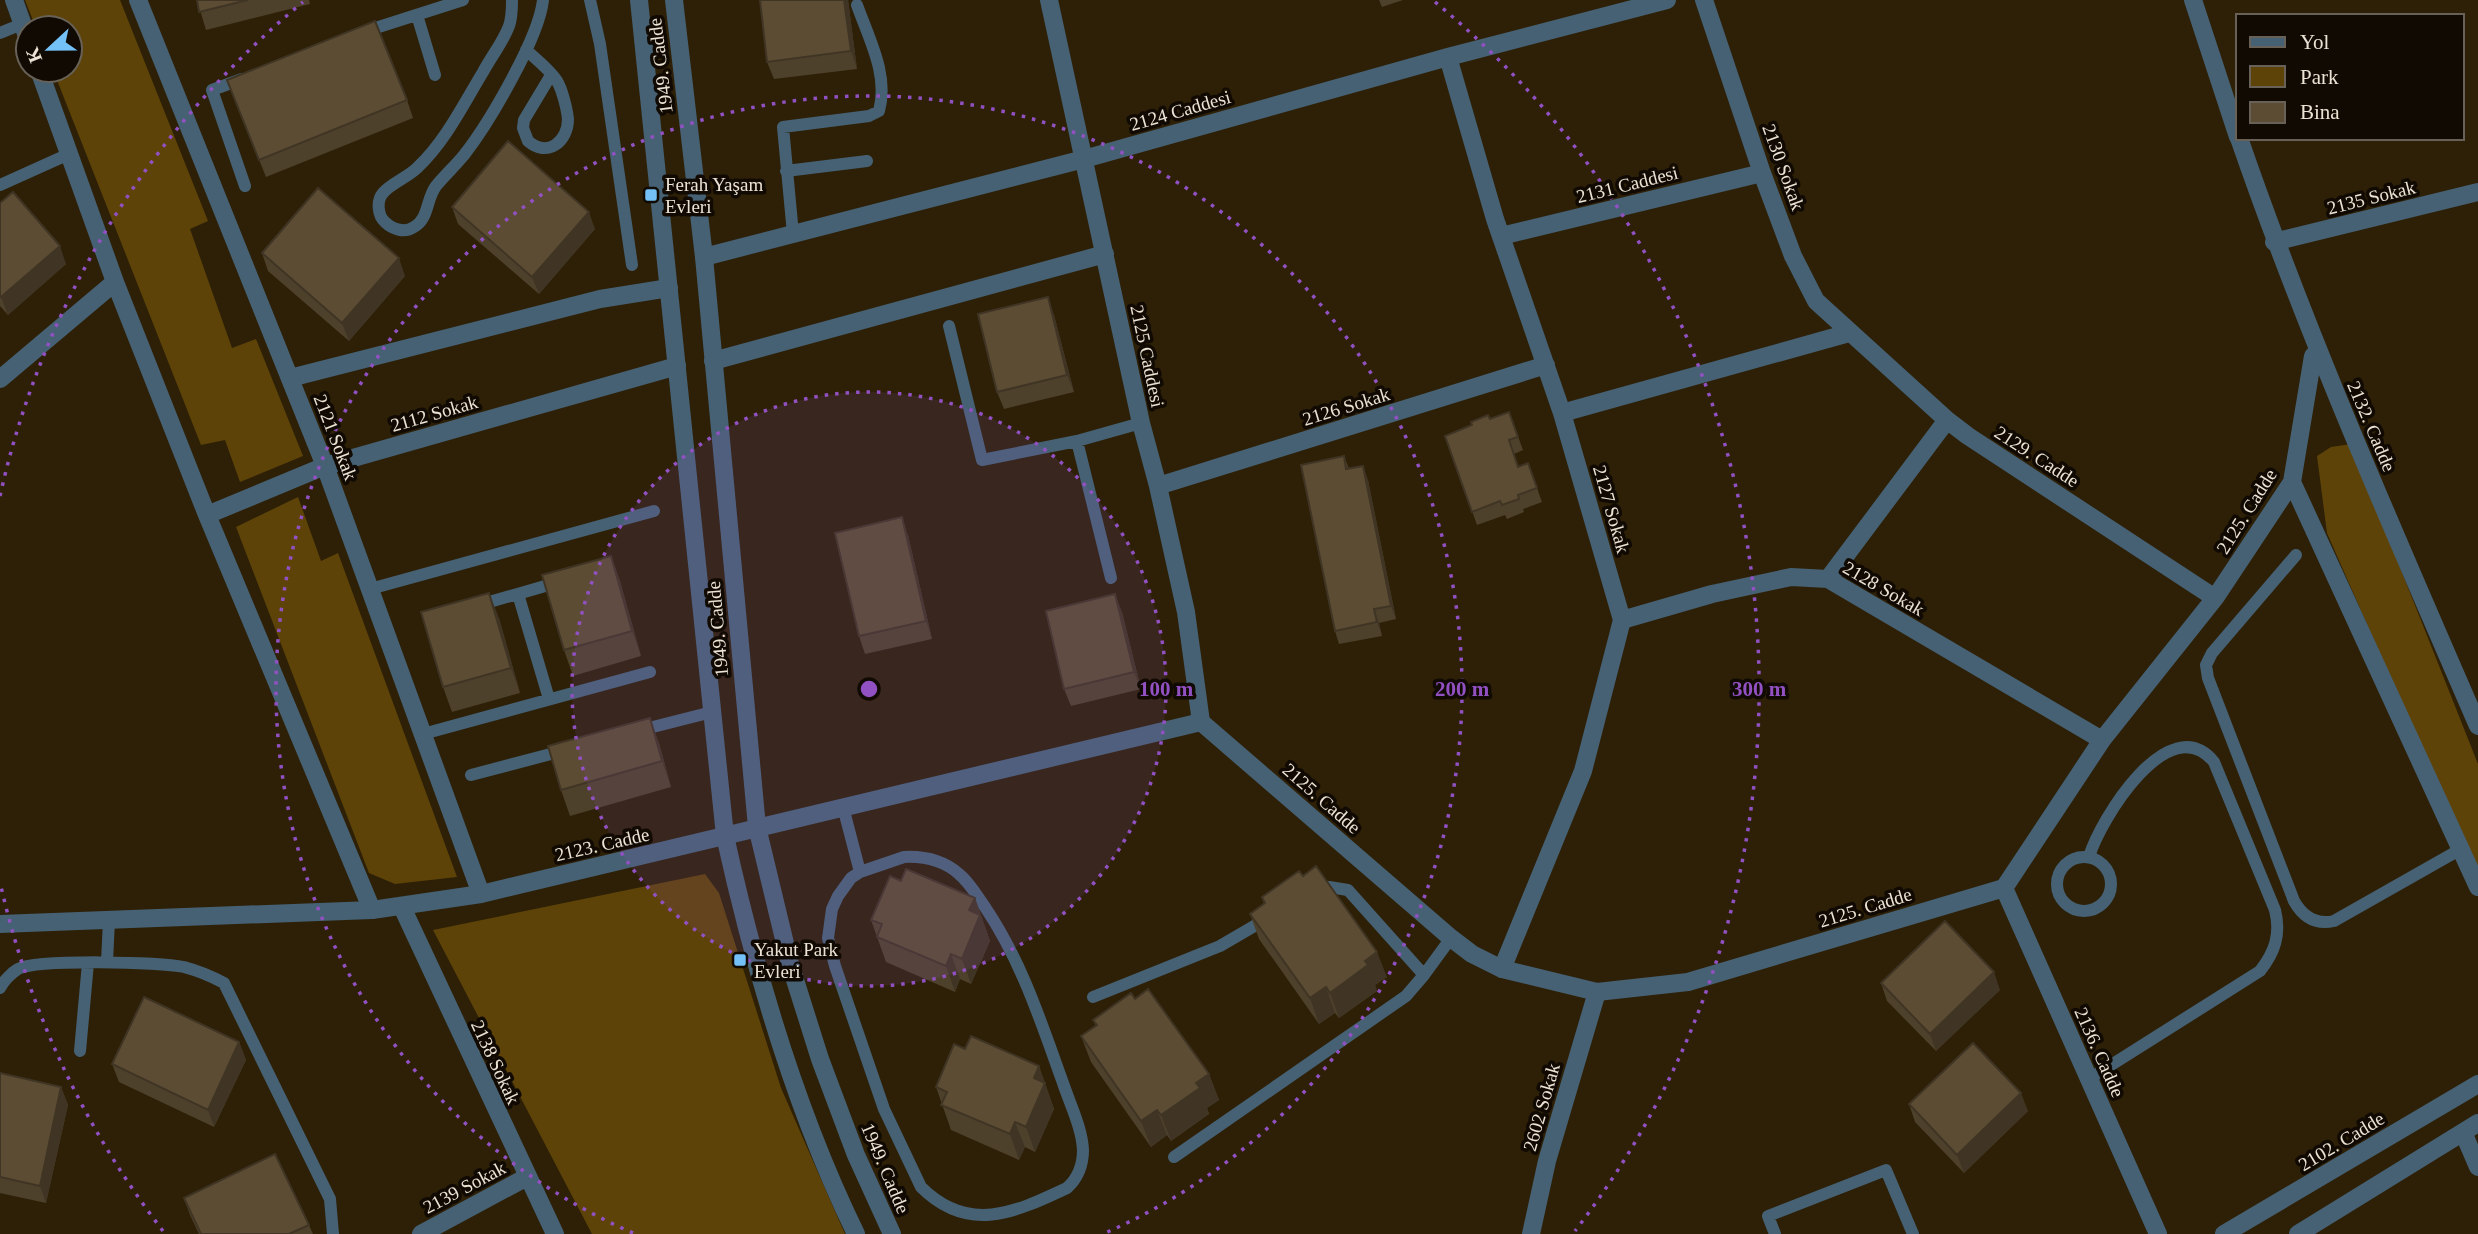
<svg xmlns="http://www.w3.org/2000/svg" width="2478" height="1234" viewBox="0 0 2478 1234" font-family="Georgia,serif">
<rect width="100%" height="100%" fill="#2d2007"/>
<!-- green -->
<path fill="#5e4308" d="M 25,0 L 120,0 L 208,221 L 190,229 L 232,348 L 256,339 L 303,456 L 240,482 L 225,440 L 201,445 L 53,70 L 70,70 L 70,28 L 36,28 Z
M 2351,444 L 2478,764 L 2478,878 L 2327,533 L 2317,456 L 2331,447 Z
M 298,497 L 321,561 L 338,553 L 457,877 L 395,884 L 369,873 L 236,527 Z
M 705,874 L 719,893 L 781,1088 L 845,1234 L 592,1234 L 433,930 Z"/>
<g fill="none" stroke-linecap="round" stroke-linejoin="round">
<!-- service -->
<path stroke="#466174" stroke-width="12" d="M 512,0 C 512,9 512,18 509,26 C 503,42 491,57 483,72 C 463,105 445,142 417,168 C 408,177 390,184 383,193 C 376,201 378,216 385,222 C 393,230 405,233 414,227 C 429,219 426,199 436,186 C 445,175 455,166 464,155 C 489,123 539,38 543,0
M 590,0 L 600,44 L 632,265
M 417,15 L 435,75
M 363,32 L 463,0
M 0,33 L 22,24
M 526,50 C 536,59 550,70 557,81 C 562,89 567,109 568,119 C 568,142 547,158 528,141 L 523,128 L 524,120 L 551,75
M 242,79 L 212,90 L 245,186
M 786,171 L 867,161
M 0,185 L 69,154
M 793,234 L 783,127 L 869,116 L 879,111 C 889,75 869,39 857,5
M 949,326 L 982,460 L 1077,441 L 1141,423
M 1077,441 L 1111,578
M 2296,555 L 2212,653 L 2206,665 L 2208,678 L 2294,901 C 2303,917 2316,925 2334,921 L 2461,849
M 370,589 L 654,511
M 518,594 L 549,699
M 479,605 L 559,582
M 637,731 L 712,712
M 423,734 L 650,672
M 471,775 L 566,750
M 843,807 L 860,872
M2057 884a27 27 0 1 1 54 0a27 27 0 1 1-54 0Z
M 904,857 C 924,856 943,860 959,874 C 970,883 977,896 985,907 C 1022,962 1041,1022 1063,1083 C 1070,1104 1082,1128 1083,1150 C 1083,1166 1078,1178 1067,1188 C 1014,1213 968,1234 921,1187 L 884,1109 L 835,966 L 828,938 L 832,909 L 838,896 L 851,878 L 860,872 Z
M 1317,890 L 1329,887 L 1348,890 L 1424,975
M 107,962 L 109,920
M 0,988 C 3,982 11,973 18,969 C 38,959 160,962 184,967 C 199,971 211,976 224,983 L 330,1199 L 333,1234
M 1093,997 L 1220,946 L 1268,918
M 80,1051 L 88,963
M 2089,1079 L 2260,971 C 2275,952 2281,934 2275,910 L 2214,762 C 2169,707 2100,820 2089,857
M 1174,1157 L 1406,996 L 1424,975 L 1451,938
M 1775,1234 L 1768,1216 L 1886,1170 L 1913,1234"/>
<!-- minor -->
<path stroke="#466174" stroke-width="18" d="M 14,0 L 28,39
M 1049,0 L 1141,423 L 1158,486 L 1186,612 L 1201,722
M 1704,0 L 1762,173 L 1793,256 L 1816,301 L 1947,420 L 1968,436 L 2215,598
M 2193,0 L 2238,137
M 1448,57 L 1495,219 L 1562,413 L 1622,620 L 1583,771 L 1502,969
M 39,70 L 115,282 L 207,515 L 372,910
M 2239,138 C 2308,338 2394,532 2478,726
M 1501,236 L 1762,173
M 2274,242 L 2478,192
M 704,257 L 1084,159 L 1448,57 L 1667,0
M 713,361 L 1105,254
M 290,378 L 600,299 L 669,288
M 0,379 L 115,282
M 1562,413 L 1849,333
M 2292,482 L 2478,887
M 1158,486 L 1546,365
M 207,515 L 325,466 L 677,366
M 1828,579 L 1947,420
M 1622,620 L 1712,594 L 1791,577 L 1828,579 L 2102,740
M 402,907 L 555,1234
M 421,1234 L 527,1177
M 1531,1234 L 1547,1161 L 1597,992
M 2158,1234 L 2004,888 L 2102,740 L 2215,598 L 2292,482 L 2313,356 L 2318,352"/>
<!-- tertiary -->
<path stroke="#466174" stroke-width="18" d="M 138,0 L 325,466 L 481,894
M 639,0 L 725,836 C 755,972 795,1109 856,1234
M 674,0 L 704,257 L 757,827 L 790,964 L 820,1059 L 856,1155 L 892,1234
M 0,924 L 372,910 L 481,894 L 1201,722 L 1451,938 L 1472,954 L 1502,969 L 1597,992 L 1688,982 L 2004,888
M 2463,1132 L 2478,1167
M 2224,1234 L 2478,1084
M 2298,1234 L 2478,1123"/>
</g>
<!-- wall -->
<path fill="#4e412c" d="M 197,0 L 309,0 L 310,4 L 206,30 Z
M 848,0 L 857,69 L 774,79 L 767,62 Z
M 1379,0 L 1403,0 L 1382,7 Z
M 227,80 L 407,100 L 413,118 L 266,177 Z
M 0,203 L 66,264 L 8,315 L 0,306 Z
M 452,207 L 595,229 L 539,294 L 458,224 Z
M 262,253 L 405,276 L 349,341 L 268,271 Z
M 1054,315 L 1074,392 L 1004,409 L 997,392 Z
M 1509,412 L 1523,450 L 1514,454 L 1518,467 L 1528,463 L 1542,502 L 1523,509 L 1524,512 L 1507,519 L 1505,515 L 1477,525 L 1445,436 Z
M 1344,456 L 1349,469 L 1368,480 L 1396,619 L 1379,623 L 1382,636 L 1339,644 L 1335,631 Z
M 908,535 L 932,639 L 865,654 L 859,636 Z
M 611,556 L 620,581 L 641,656 L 573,676 L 564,650 Z
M 1122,612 L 1141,689 L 1071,706 L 1064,689 Z
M 499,618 L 520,693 L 452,712 L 443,687 Z
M 659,743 L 671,787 L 570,816 L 561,790 Z
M 1303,876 L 1387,977 L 1375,985 L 1377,991 L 1339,1018 L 1335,1013 L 1319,1024 L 1259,939 L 1250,914 L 1264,904 L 1262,897 Z
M 901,881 L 975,898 L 990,941 L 971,984 L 960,979 L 955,992 L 886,962 L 871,920 Z
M 1881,983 L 2000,990 L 1936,1051 L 1887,1001 Z
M 1135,999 L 1209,1074 L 1219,1100 L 1207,1108 L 1209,1114 L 1171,1141 L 1167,1135 L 1151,1147 L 1091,1062 L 1081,1036 L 1096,1026 L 1093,1020 Z
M 239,1042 L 246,1060 L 214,1127 L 119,1082 L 112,1064 Z
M 965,1049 L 1039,1066 L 1054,1109 L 1035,1152 L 1025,1147 L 1019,1160 L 951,1130 L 936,1087 Z
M 0,1073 L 61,1087 L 68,1105 L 46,1203 L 0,1193 Z
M 1909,1104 L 2028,1111 L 1964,1173 L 1915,1122 Z
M 184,1198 L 309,1225 L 313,1234 L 199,1234 L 190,1215 Z"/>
<!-- shaded-wall -->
<path fill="#403524" d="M 844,0 L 848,0 L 857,69 L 851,51 Z
M 589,212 L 595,229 L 539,294 L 532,277 Z
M 60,246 L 66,264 L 8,315 L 1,297 Z
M 399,258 L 405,276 L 349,341 L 342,323 Z
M 1048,297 L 1054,315 L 1074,392 L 1067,375 Z
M 1363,466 L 1368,480 L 1396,619 L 1391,606 Z
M 902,517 L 908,535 L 932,639 L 926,621 Z
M 611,556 L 620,581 L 641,656 L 632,631 Z
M 489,593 L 499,618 L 520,693 L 511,668 Z
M 1115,594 L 1122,612 L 1141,689 L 1134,672 Z
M 1374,609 L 1379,623 L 1382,636 L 1377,622 Z
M 650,718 L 659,743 L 671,787 L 662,761 Z
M 975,898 L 990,941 L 971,984 L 962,959 L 969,910 Z
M 1377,952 L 1387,977 L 1375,985 L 1377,991 L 1339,1018 L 1330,993 L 1365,961 Z
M 951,954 L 960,979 L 955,992 L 946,966 Z
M 1994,972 L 2000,990 L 1936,1051 L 1930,1034 Z
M 1326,987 L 1335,1013 L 1319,1024 L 1310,998 Z
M 239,1042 L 246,1060 L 214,1127 L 208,1110 Z
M 1039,1066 L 1054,1109 L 1035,1152 L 1026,1127 L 1034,1078 Z
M 1209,1074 L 1219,1100 L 1207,1108 L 1209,1114 L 1171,1141 L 1161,1115 L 1196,1083 Z
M 61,1087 L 68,1105 L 46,1203 L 40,1186 Z
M 2021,1093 L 2028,1111 L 1964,1173 L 1957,1155 Z
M 1157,1110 L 1167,1135 L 1151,1147 L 1141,1121 Z
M 1015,1122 L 1025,1147 L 1019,1160 L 1010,1134 Z"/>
<!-- building -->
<path fill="#5b4c33" stroke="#403524" stroke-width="2" d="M 197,0 L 248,0 L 199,12 Z
M 760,0 L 844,0 L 851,51 L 767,62 Z
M 375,21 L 407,100 L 259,160 L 227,80 Z
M 508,141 L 589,212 L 532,277 L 452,207 Z
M 318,188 L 399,258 L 342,323 L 262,253 Z
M 13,192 L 60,246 L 1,297 L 0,296 L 0,203 Z
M 1048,297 L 1067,375 L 997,392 L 978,314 Z
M 1509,412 L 1518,437 L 1509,440 L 1518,467 L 1528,463 L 1537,488 L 1518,495 L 1519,499 L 1502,505 L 1500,501 L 1472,512 L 1445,436 L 1472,425 L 1471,422 L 1488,415 L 1490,419 Z
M 1344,456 L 1346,469 L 1363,466 L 1391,606 L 1374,609 L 1377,622 L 1335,631 L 1301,465 Z
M 902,517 L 926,621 L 859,636 L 835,533 Z
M 611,556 L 632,631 L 564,650 L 542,575 Z
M 489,593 L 511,668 L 443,687 L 421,612 Z
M 1115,594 L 1134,672 L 1064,689 L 1046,611 Z
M 650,718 L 662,761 L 561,790 L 548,746 Z
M 1316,866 L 1377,952 L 1365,961 L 1368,965 L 1330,993 L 1326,987 L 1310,998 L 1250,914 L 1265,903 L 1262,897 L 1299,871 L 1303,876 Z
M 906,869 L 975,898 L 969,910 L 980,915 L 962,959 L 951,954 L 946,966 L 877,937 L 882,924 L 871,920 L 890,876 L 901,881 Z
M 1945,921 L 1994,972 L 1930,1034 L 1881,983 Z
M 1148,989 L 1209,1074 L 1196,1083 L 1200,1088 L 1161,1115 L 1157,1110 L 1141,1121 L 1081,1036 L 1097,1025 L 1093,1020 L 1131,993 L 1135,999 Z
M 144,997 L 239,1042 L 208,1110 L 112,1064 Z
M 971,1036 L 1039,1066 L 1034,1078 L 1045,1083 L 1026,1127 L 1015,1122 L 1010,1134 L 941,1105 L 947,1092 L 936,1087 L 954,1044 L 965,1049 Z
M 1973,1043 L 2021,1093 L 1957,1155 L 1909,1104 Z
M 0,1073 L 61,1087 L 40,1186 L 0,1177 Z
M 275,1154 L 309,1225 L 289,1234 L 201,1234 L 184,1198 Z"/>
<!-- distance rings -->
<circle cx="869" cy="689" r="297" fill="#9251c3" fill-opacity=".12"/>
<g fill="none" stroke="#9251c3" stroke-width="3.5" stroke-dasharray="3.5 7">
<circle cx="869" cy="689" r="297"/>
<path d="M633 1233A593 593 0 1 1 1105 1233"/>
<path d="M163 1231A890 890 0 0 1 0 882M0 496A890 890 0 0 1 303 2M1435 2A890 890 0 0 1 1575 1231"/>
</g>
<!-- markers -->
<g fill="#73c1f6" stroke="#100a03" stroke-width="2.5">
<rect x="644" y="188" width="14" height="14" rx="3.5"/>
<rect x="733" y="953" width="14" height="14" rx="3.5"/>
</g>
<g text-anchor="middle" stroke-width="7" stroke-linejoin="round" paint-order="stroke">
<!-- street labels -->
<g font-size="19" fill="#ece3d5" stroke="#100a03">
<text transform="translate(660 66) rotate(-97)" y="7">1949. Cadde</text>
<text transform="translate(1180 110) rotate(-16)" y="7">2124 Caddesi</text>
<text transform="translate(1784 167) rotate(70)" y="7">2130 Sokak</text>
<text transform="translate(1627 184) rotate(-14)" y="7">2131 Caddesi</text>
<text transform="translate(2371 197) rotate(-14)" y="7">2135 Sokak</text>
<text transform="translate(1148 356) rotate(78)" y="7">2125 Caddesi</text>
<text transform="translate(1346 406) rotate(-17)" y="7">2126 Sokak</text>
<text transform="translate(434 413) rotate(-16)" y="7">2112 Sokak</text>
<text transform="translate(2372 426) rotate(67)" y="7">2132. Cadde</text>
<text transform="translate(336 437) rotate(69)" y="7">2121 Sokak</text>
<text transform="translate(2037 456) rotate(33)" y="7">2129. Cadde</text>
<text transform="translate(1612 509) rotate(74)" y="7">2127 Sokak</text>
<text transform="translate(2246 511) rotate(-58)" y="7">2125. Cadde</text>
<text transform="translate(1884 588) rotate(30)" y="7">2128 Sokak</text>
<text transform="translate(717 629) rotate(-95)" y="7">1949. Cadde</text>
<text transform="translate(1322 798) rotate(41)" y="7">2125. Cadde</text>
<text transform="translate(602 844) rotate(-13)" y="7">2123. Cadde</text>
<text transform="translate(1865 907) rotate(-17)" y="7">2125. Cadde</text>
<text transform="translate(2100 1052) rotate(66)" y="7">2136. Cadde</text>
<text transform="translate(496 1062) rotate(65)" y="7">2138 Sokak</text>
<text transform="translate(1541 1107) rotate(-74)" y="7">2602 Sokak</text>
<text transform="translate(2341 1141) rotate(-31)" y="7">2102. Cadde</text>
<text transform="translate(886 1168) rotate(67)" y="7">1949. Cadde</text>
<text transform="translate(464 1187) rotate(-28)" y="7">2139 Sokak</text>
</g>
<!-- poi labels -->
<g font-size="19" fill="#ece3d5" stroke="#100a03" text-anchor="start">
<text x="665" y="191">Ferah Yaşam<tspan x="665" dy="22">Evleri</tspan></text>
<text x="754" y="956">Yakut Park<tspan x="754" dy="22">Evleri</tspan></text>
</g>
</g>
<circle cx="869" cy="689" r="10" fill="#9251c3" stroke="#100a03" stroke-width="3.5"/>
<g font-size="21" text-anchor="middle" font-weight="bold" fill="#9251c3" stroke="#100a03" stroke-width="7" stroke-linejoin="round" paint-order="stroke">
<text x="1166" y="696">100 m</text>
<text x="1462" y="696">200 m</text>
<text x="1759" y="696">300 m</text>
</g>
<!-- legend -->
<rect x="2236" y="14" width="228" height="126" fill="#100a03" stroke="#686157" stroke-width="2"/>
<rect x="2250" y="37" width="35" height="10" fill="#466174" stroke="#686157" stroke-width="2"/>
<text x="2300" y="49" font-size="21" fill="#ece3d5">Yol</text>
<rect x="2250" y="66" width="35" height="21" fill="#5e4308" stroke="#686157" stroke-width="2"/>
<text x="2300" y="84" font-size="21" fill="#ece3d5">Park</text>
<rect x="2250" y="102" width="35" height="21" fill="#5b4c33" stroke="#686157" stroke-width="2"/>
<text x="2300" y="119" font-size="21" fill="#ece3d5">Bina</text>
<!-- north arrow -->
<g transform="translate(49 49) rotate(248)"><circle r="33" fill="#100a03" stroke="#686157" stroke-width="2"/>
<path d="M0-5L12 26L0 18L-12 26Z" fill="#73c1f6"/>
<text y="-10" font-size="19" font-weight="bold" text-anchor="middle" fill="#ece3d5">K</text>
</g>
</svg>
